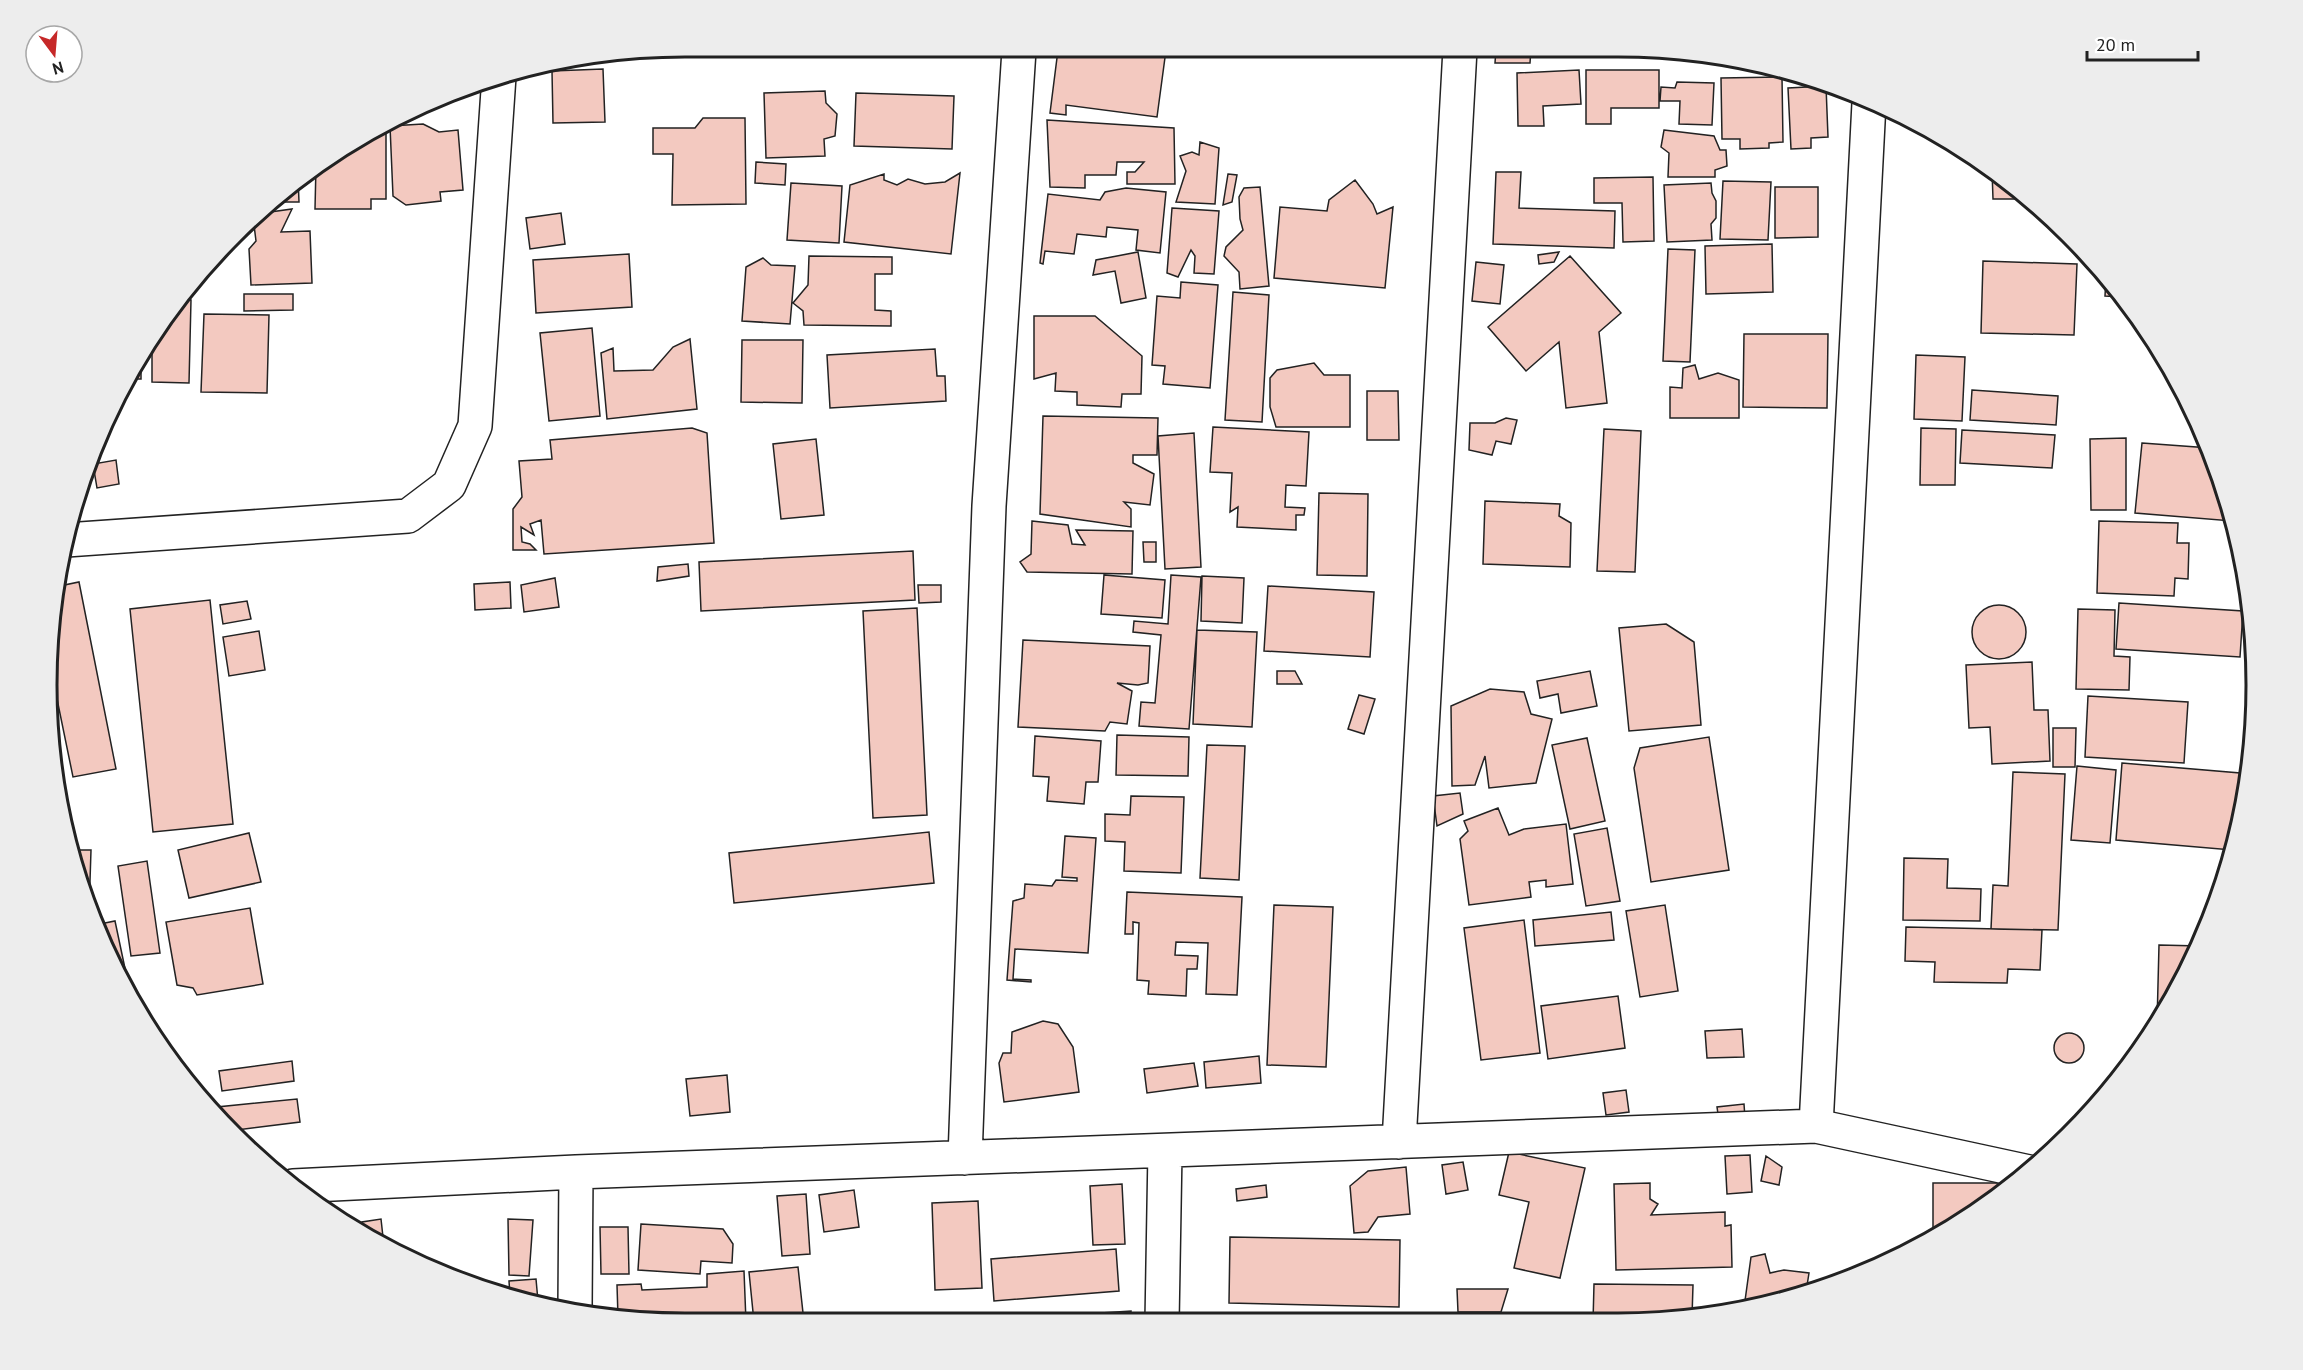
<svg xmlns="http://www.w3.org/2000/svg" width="2303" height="1370" viewBox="0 0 2303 1370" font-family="'PT Sans',sans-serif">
<rect width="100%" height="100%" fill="#fff"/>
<!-- building -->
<path fill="#f3c9c0" stroke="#222" stroke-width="1.5" d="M 1531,48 L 1530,63 L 1495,63 L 1496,49 Z
M 1274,49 L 1319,49 L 1318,56 L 1275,52 Z
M 1058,50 L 1166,50 L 1157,117 L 1066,105 L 1066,115 L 1050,113 Z
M 603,69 L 605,122 L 553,123 L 552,71 Z
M 1579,70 L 1581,104 L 1543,106 L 1544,126 L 1518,126 L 1517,73 Z
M 1586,70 L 1659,70 L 1659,108 L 1611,108 L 1611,124 L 1586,124 Z
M 1782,77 L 1783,142 L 1769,143 L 1769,148 L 1740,149 L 1740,139 L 1722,139 L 1721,78 Z
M 1677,82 L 1714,83 L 1712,125 L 1679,124 L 1680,101 L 1660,101 L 1661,87 L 1675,88 Z
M 1826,86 L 1828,137 L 1811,138 L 1811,148 L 1791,149 L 1788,88 Z
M 825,91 L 826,103 L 837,114 L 835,136 L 824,139 L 825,156 L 766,158 L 764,93 Z
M 856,93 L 954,96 L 952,149 L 854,146 Z
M 703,118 L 745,118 L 746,204 L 672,205 L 673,154 L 653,154 L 653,128 L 695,128 Z
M 1047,120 L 1174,128 L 1175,184 L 1127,184 L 1127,172 L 1135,172 L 1144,162 L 1117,162 L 1116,175 L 1085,175 L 1085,188 L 1050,187 Z
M 423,124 L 439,132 L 458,130 L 463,190 L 440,192 L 441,201 L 406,205 L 393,196 L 390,126 Z
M 1664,130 L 1714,136 L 1720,150 L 1726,150 L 1727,166 L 1715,170 L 1715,177 L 1668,177 L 1669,153 L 1661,147 Z
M 368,134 L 386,134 L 386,199 L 371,199 L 371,209 L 315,209 L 316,166 Z
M 1200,142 L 1219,148 L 1215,204 L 1176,202 L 1186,171 L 1180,156 L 1192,152 L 1199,155 Z
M 756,162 L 786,164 L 785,185 L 755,183 Z
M 1992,170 L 2028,199 L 1993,199 Z
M 1496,172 L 1521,172 L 1519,208 L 1615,211 L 1614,248 L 1493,244 Z
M 960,173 L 951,254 L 844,242 L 850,185 L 884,174 L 884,180 L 897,185 L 908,179 L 925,184 L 945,182 Z
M 1228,174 L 1237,175 L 1232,202 L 1223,205 Z
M 298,177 L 299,202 L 269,202 L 297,178 Z
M 1653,177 L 1654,241 L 1623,242 L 1622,203 L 1594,203 L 1594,178 Z
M 1355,180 L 1373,204 L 1377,214 L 1393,207 L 1385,288 L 1274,278 L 1280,207 L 1327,211 L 1329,200 Z
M 1723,181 L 1771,182 L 1768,240 L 1720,239 Z
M 791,183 L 842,186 L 839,243 L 787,240 Z
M 1711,183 L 1712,193 L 1716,201 L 1716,218 L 1711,224 L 1712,240 L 1667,242 L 1664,185 Z
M 1260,187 L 1269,286 L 1240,289 L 1239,272 L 1224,256 L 1226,247 L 1243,230 L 1240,219 L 1239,197 L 1244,188 Z
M 1775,187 L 1818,187 L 1818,237 L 1775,238 Z
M 1126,188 L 1166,192 L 1160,253 L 1136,250 L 1138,230 L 1107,227 L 1106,237 L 1077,234 L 1074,254 L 1045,251 L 1043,264 L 1040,263 L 1048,194 L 1100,200 L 1105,192 Z
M 1172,208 L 1219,211 L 1214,274 L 1194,273 L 1195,256 L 1191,250 L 1178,277 L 1167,273 Z
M 292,209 L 281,232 L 310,231 L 312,283 L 251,285 L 249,249 L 256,241 L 253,217 L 256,214 Z
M 561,213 L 565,244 L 530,249 L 526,218 Z
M 1772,244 L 1773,292 L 1706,294 L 1705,246 Z
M 1668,249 L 1695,250 L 1690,362 L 1663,361 Z
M 1138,252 L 1146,298 L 1121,303 L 1115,271 L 1093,275 L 1096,260 Z
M 1559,252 L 1554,262 L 1539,264 L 1538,255 Z
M 629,254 L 632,307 L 536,313 L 533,260 Z
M 809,256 L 892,257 L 892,274 L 875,274 L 875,310 L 891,311 L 891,326 L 804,325 L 803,311 L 793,303 L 808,285 Z
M 1570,256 L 1621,313 L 1599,332 L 1607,403 L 1566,408 L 1559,342 L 1526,371 L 1488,327 Z
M 763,258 L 771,265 L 795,266 L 790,324 L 742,321 L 746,267 Z
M 1983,261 L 2077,264 L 2074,335 L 1981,333 Z
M 1476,262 L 1504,265 L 1500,304 L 1472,301 Z
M 2106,278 L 2122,297 L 2105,296 Z
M 1181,282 L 1218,285 L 1210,388 L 1163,384 L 1165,366 L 1152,365 L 1157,296 L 1180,298 Z
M 1233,292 L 1269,295 L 1262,422 L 1225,420 Z
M 244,294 L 293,294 L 293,310 L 244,311 Z
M 179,300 L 191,300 L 189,383 L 152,382 L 152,334 Z
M 204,314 L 269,315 L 267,393 L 201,392 Z
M 1034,316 L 1095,316 L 1142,356 L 1141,394 L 1122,394 L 1121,407 L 1077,405 L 1077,392 L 1055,391 L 1056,373 L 1034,379 Z
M 592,328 L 600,416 L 549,421 L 540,333 Z
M 1744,334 L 1828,334 L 1827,408 L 1743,407 Z
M 690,339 L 697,409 L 607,419 L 601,353 L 613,348 L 614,371 L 653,370 L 673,347 Z
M 742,340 L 803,340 L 802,403 L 741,402 Z
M 935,349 L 937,376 L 945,376 L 946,401 L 830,408 L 827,355 Z
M 1916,355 L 1965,357 L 1962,421 L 1914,419 Z
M 141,358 L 141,379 L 130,379 Z
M 1314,363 L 1324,375 L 1350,375 L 1350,427 L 1276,427 L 1270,407 L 1270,378 L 1277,370 Z
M 1695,365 L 1699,379 L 1718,373 L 1739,380 L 1739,418 L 1670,418 L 1670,387 L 1682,388 L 1683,368 Z
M 1972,390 L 2058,396 L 2056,425 L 1970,420 Z
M 1367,391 L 1398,391 L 1399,440 L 1367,440 Z
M 1043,416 L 1158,418 L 1157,455 L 1133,455 L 1133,463 L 1154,474 L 1150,505 L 1124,502 L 1131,509 L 1131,527 L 1040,514 Z
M 1506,418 L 1517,420 L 1511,444 L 1496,441 L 1492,455 L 1469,450 L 1470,423 L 1495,423 Z
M 1213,427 L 1309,432 L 1306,486 L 1286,485 L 1285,507 L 1305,508 L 1304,515 L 1296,515 L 1296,530 L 1237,527 L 1238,507 L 1230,512 L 1232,473 L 1210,472 Z
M 692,428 L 707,433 L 714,543 L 544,554 L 541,520 L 530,524 L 534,535 L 521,527 L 522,542 L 530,544 L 536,550 L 513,550 L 513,509 L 522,497 L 519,461 L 552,459 L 550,440 Z
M 1921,428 L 1956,429 L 1955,485 L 1920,485 Z
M 1604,429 L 1641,431 L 1635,572 L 1597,571 Z
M 1962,430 L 2055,435 L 2052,468 L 1960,463 Z
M 1194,433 L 1201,567 L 1165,569 L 1158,436 Z
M 2126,438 L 2126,510 L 2091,510 L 2090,439 Z
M 816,439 L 824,515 L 781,519 L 773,444 Z
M 2142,443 L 2210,448 L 2232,521 L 2135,513 Z
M 116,460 L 119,484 L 97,488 L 93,464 Z
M 1319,493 L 1368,494 L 1367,576 L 1317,575 Z
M 1485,501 L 1560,504 L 1559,516 L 1571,523 L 1570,567 L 1483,564 Z
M 1032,521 L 1068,525 L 1072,544 L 1085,545 L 1076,530 L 1133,531 L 1132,574 L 1027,572 L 1020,562 L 1031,554 Z
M 2099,521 L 2178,523 L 2177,543 L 2189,543 L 2188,579 L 2175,578 L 2174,596 L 2097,593 Z
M 1143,542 L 1156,542 L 1156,562 L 1144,562 Z
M 913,551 L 915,600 L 701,611 L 699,562 Z
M 688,564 L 689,576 L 657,581 L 658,567 Z
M 1104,575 L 1165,580 L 1162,618 L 1101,614 Z
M 1171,575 L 1201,577 L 1189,729 L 1139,726 L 1141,702 L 1155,703 L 1161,635 L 1133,632 L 1134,621 L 1168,624 Z
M 1202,576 L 1244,578 L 1242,623 L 1201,621 Z
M 555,578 L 559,607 L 524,612 L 521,585 Z
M 79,582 L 116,769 L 73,777 L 48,655 L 52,601 L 55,587 Z
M 510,582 L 511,608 L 475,610 L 474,584 Z
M 918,585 L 941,585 L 941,602 L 919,603 Z
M 1268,586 L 1374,592 L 1370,657 L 1264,651 Z
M 210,600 L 233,824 L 153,832 L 130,609 Z
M 247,601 L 251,619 L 223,624 L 220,605 Z
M 2119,603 L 2243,611 L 2240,657 L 2116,649 Z
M1972 632a27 27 0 1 1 54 0a27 27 0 1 1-54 0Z
M 917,608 L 927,815 L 873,818 L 863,611 Z
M 2078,609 L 2115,610 L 2114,656 L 2130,657 L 2129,690 L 2076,689 Z
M 1666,624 L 1694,642 L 1701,725 L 1629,731 L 1619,628 Z
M 1197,630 L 1257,632 L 1252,727 L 1193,724 Z
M 259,631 L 265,670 L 229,676 L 223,637 Z
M 1023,640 L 1150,646 L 1148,683 L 1138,685 L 1117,683 L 1132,691 L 1127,724 L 1110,722 L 1105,731 L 1018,727 Z
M 2032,662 L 2034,710 L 2048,710 L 2050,761 L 1992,764 L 1990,727 L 1969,728 L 1966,665 Z
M 1277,671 L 1295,671 L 1302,684 L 1277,684 Z
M 1590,671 L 1597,706 L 1561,713 L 1558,694 L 1540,698 L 1537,681 Z
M 1490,689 L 1524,692 L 1531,714 L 1552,719 L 1536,783 L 1489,788 L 1485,756 L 1475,785 L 1452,786 L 1451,706 Z
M 1359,695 L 1375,699 L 1364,734 L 1348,729 Z
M 2088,696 L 2188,702 L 2184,763 L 2085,757 Z
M 2053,728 L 2076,728 L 2075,767 L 2053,767 Z
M 1117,735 L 1189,737 L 1188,776 L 1116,775 Z
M 1035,736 L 1101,741 L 1098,782 L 1086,782 L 1084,804 L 1047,801 L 1049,777 L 1033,776 Z
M 1709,737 L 1729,870 L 1651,882 L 1634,768 L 1640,748 Z
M 1587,738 L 1605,821 L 1570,829 L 1552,745 Z
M 1207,745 L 1245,746 L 1239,880 L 1200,878 Z
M 2122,763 L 2240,773 L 2235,841 L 2232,850 L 2116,840 Z
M 2077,766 L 2116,770 L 2110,843 L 2071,840 Z
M 2013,772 L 2065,774 L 2058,930 L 1991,929 L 1993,885 L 2008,886 Z
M 1460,793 L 1463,814 L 1437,826 L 1433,796 Z
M 1131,796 L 1184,797 L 1181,873 L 1124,871 L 1125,842 L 1105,841 L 1105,814 L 1130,815 Z
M 1498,808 L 1509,835 L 1524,829 L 1566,824 L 1573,884 L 1546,887 L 1546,880 L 1529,882 L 1531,897 L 1469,905 L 1460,839 L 1468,831 L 1464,821 Z
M 1607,828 L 1620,901 L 1586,906 L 1574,834 Z
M 929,832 L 934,883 L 734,903 L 729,853 Z
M 249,833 L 261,882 L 189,898 L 178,850 Z
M 1065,836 L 1096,838 L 1088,953 L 1015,949 L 1013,979 L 1031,980 L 1031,982 L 1007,980 L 1013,901 L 1024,898 L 1025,884 L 1052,886 L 1056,880 L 1077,881 L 1077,878 L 1062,877 Z
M 70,850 L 91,850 L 89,912 L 81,891 Z
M 1904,858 L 1948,859 L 1947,888 L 1981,889 L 1980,921 L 1903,920 Z
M 147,861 L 160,953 L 131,956 L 118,866 Z
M 1127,892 L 1242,897 L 1237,995 L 1206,994 L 1208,943 L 1176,942 L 1175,955 L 1198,956 L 1197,969 L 1187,969 L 1186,996 L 1148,994 L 1149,981 L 1137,980 L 1139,923 L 1133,922 L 1133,934 L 1125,934 Z
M 1274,905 L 1333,907 L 1326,1067 L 1267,1065 Z
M 1665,905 L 1678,991 L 1640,997 L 1626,911 Z
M 250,908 L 263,984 L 197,995 L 193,988 L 177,985 L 166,922 Z
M 1611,912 L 1614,940 L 1535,946 L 1533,920 Z
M 1524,920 L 1540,1053 L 1481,1060 L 1464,928 Z
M 115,921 L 131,997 L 113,968 L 95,925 Z
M 1906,927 L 2042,930 L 2040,970 L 2008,969 L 2007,983 L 1934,982 L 1935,962 L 1905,961 Z
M 2159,945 L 2199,946 L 2157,1024 Z
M 1618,996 L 1625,1048 L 1548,1059 L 1541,1006 Z
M 1043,1021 L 1058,1024 L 1073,1047 L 1079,1092 L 1004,1102 L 999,1063 L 1003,1053 L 1011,1053 L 1012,1032 Z
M 1742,1029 L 1744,1057 L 1707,1058 L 1705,1031 Z
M2054 1048a15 15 0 1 1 30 0a15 15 0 1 1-30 0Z
M 1259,1056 L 1261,1083 L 1206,1088 L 1204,1062 Z
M 292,1061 L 294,1081 L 222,1091 L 219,1071 Z
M 1194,1063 L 1198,1086 L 1147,1093 L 1144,1069 Z
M 727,1075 L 730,1112 L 690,1116 L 686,1079 Z
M 1626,1090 L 1629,1112 L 1606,1115 L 1603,1093 Z
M 297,1099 L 300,1122 L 229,1131 L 219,1120 L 217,1107 Z
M 1744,1104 L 1745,1118 L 1719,1121 L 1717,1107 Z
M 1509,1152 L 1585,1168 L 1560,1278 L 1514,1268 L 1529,1202 L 1499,1195 Z
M 1750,1155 L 1752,1192 L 1727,1194 L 1725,1156 Z
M 1766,1156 L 1782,1167 L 1779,1185 L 1761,1181 Z
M 1463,1162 L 1468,1190 L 1446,1194 L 1442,1165 Z
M 1406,1167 L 1410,1214 L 1378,1217 L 1368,1232 L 1354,1233 L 1350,1186 L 1368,1171 Z
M 1650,1183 L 1650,1199 L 1658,1204 L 1651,1215 L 1725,1212 L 1725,1226 L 1731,1225 L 1732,1267 L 1616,1270 L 1614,1184 Z
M 1933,1183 L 2014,1183 L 1933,1240 Z
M 1122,1184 L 1125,1244 L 1093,1245 L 1090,1186 Z
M 1266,1185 L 1267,1197 L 1237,1201 L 1236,1189 Z
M 854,1190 L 859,1227 L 824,1232 L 819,1195 Z
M 806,1194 L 810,1254 L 782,1256 L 777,1196 Z
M 978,1201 L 982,1288 L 935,1290 L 932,1203 Z
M 381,1219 L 383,1237 L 375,1238 L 363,1232 L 362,1222 Z
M 508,1219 L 533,1220 L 529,1276 L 509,1275 Z
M 641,1224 L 723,1229 L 733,1244 L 732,1263 L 701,1261 L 700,1274 L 638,1270 Z
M 600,1227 L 628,1227 L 629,1274 L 601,1274 Z
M 1230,1237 L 1400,1240 L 1399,1307 L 1229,1303 Z
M 1116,1249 L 1119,1291 L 994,1301 L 991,1259 Z
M 1765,1254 L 1770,1273 L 1784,1270 L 1809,1273 L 1806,1292 L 1784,1302 L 1744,1308 L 1751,1257 Z
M 798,1267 L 804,1322 L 754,1322 L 749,1272 Z
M 744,1271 L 746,1322 L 643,1322 L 618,1317 L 617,1285 L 641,1284 L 642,1290 L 707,1287 L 707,1274 Z
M 536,1279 L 538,1301 L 510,1296 L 509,1281 Z
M 1594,1284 L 1693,1285 L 1692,1317 L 1660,1322 L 1593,1322 Z
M 1457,1289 L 1508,1289 L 1501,1312 L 1458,1312 Z
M 1131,1311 L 1131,1322 L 1102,1322 L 1101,1313 Z"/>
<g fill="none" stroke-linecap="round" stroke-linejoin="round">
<!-- minor casing -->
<g stroke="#222" stroke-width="36">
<path id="minor" d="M 66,540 L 408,516 L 449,485 L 475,426 L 499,76
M 1816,1126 L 1869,103
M 1399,1142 L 1460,49
M 965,1158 L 989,506 L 1019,50
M 293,1186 L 576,1172 L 1816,1126 L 2029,1172
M 575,1308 L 576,1172
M 1162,1322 L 1165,1151"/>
</g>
<!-- minor -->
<use href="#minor" stroke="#fff" stroke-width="33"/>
</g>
<!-- crop -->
<path d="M0 0H2303V1370H0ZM685 57H1618A628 628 0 0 1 2246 685V685A628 628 0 0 1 1618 1313H685A628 628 0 0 1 57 685V685A628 628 0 0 1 685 57Z" fill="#ededed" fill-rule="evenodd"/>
<path fill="none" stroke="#222" stroke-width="3" d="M685 57H1618A628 628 0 0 1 2246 685V685A628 628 0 0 1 1618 1313H685A628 628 0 0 1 57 685V685A628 628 0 0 1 685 57Z"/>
<!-- north arrow -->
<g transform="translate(54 54) rotate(164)"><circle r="28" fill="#ffffff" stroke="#a7a7a7" stroke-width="1.5"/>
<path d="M0-4.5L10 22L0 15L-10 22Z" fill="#c62828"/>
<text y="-9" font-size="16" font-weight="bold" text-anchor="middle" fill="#222222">N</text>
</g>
<!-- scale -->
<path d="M2087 51v9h111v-9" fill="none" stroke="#222222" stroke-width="3"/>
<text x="2096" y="51" font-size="18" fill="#222222" stroke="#ffffff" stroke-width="4.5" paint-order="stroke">20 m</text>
</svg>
